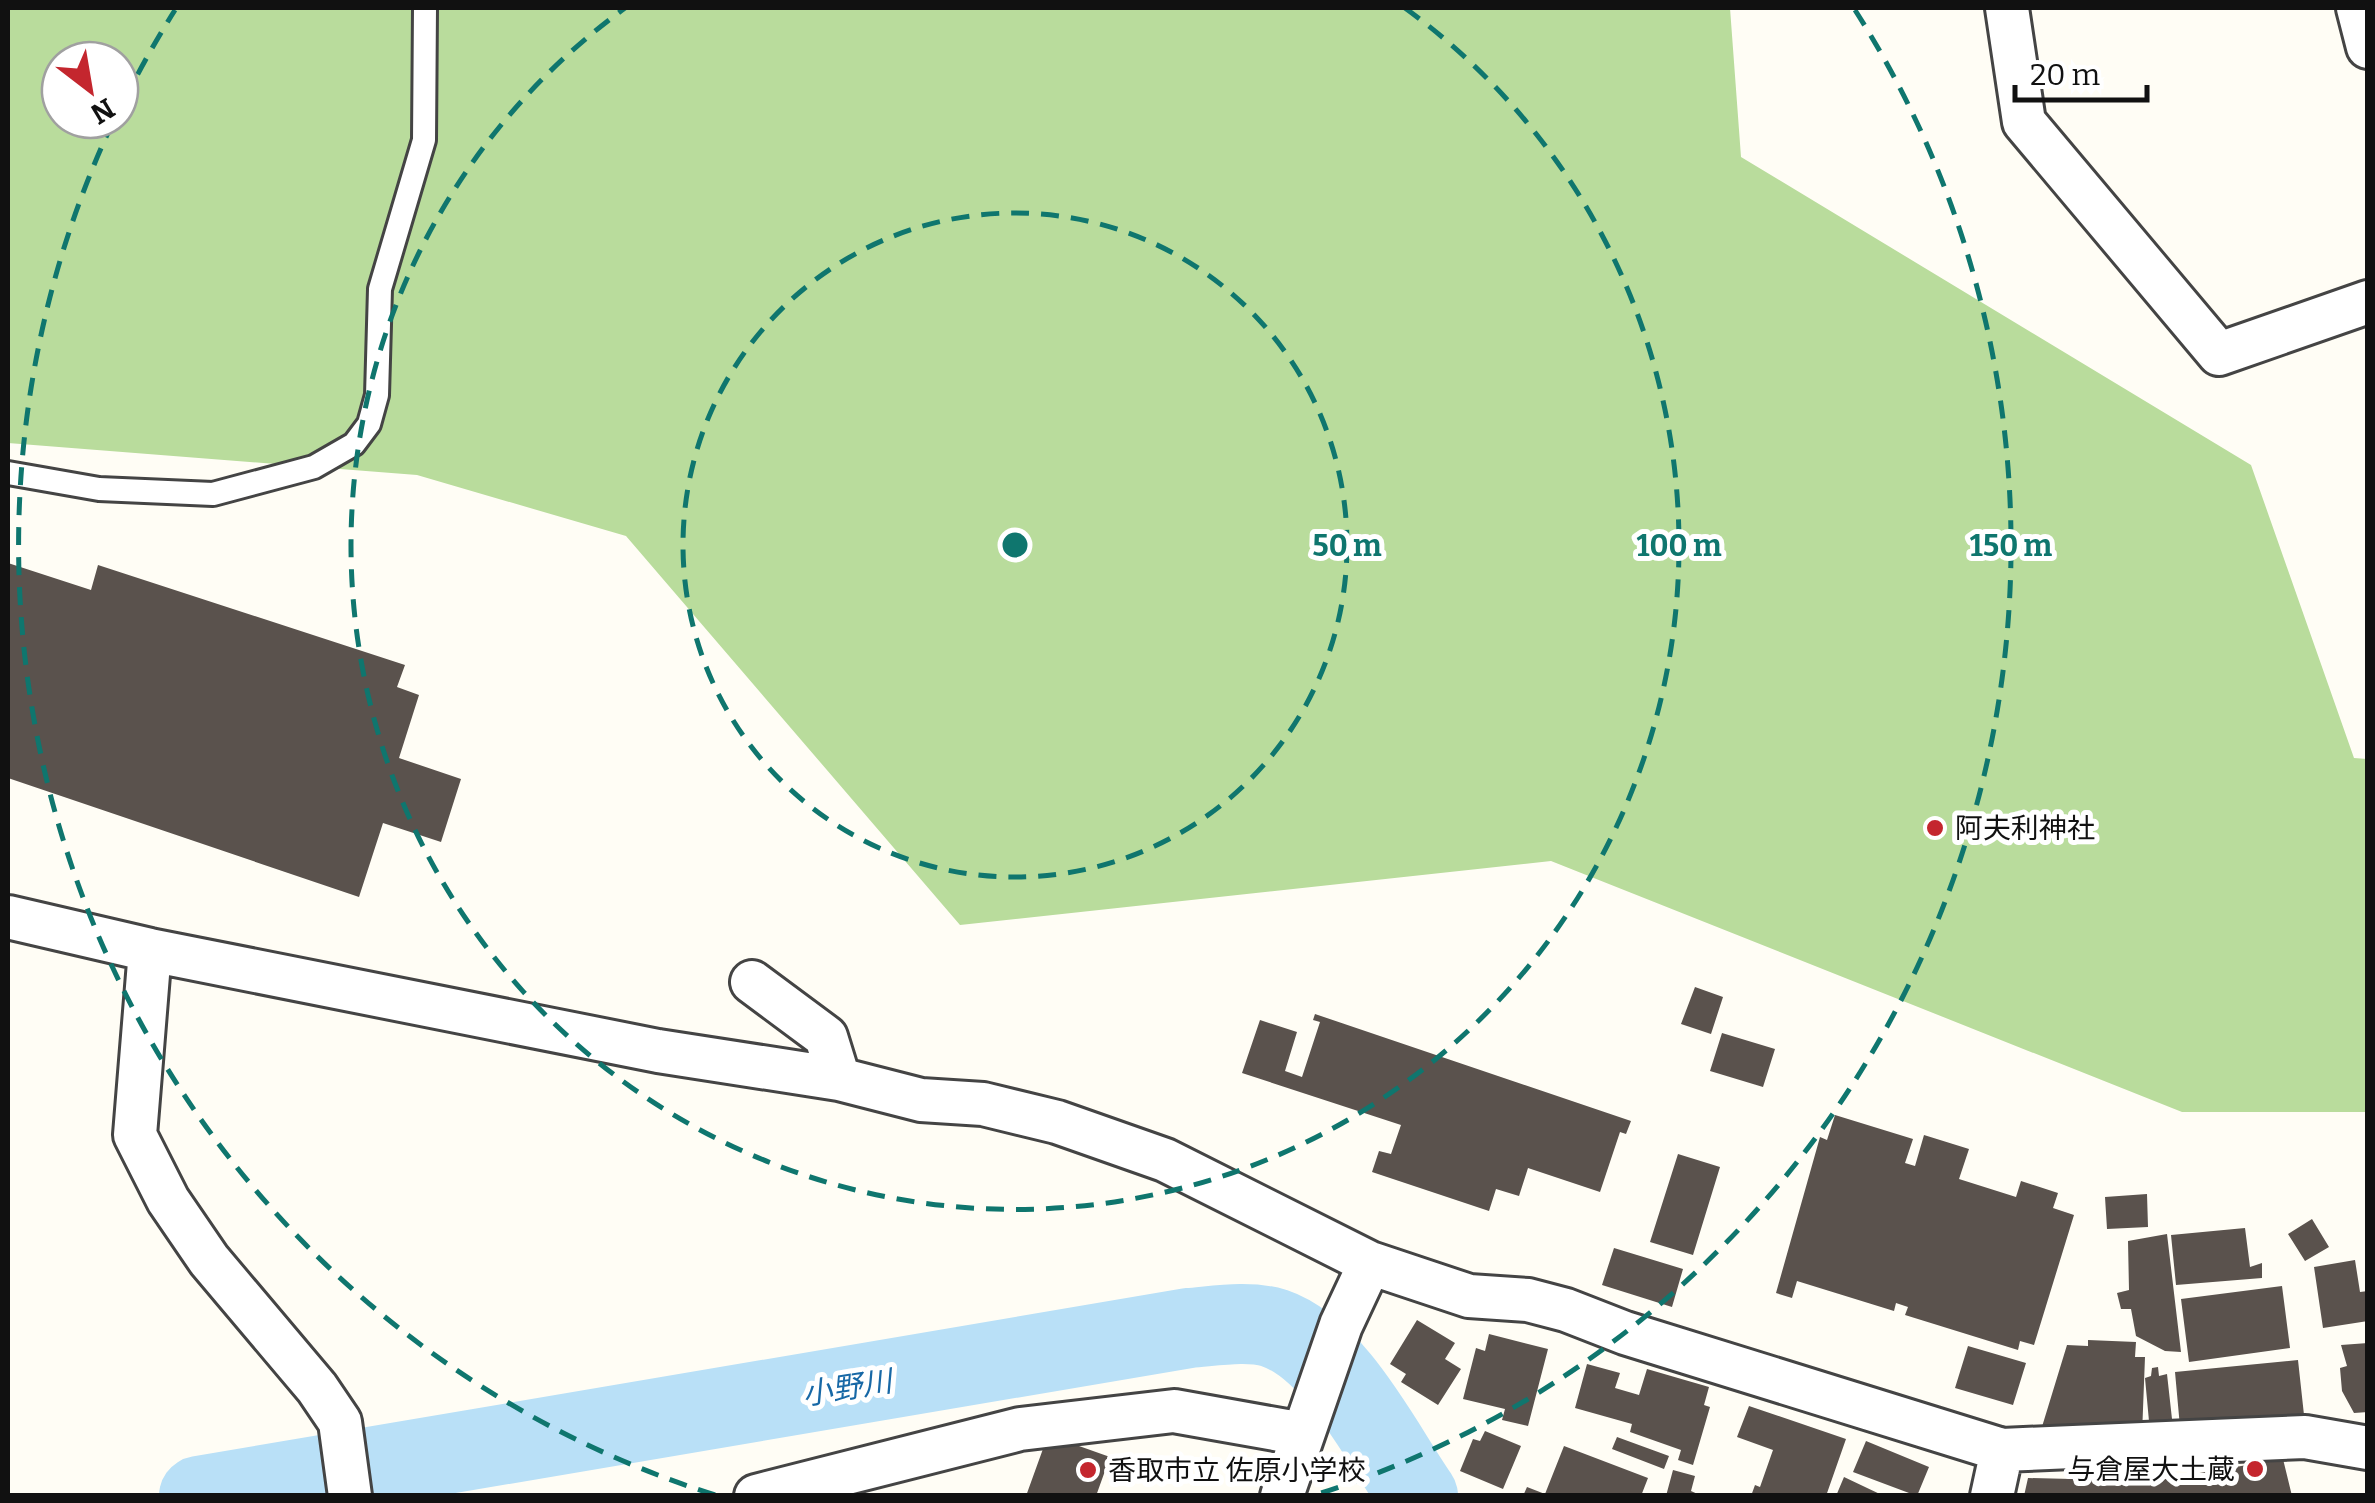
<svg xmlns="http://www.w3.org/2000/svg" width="2375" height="1503" viewBox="0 0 2375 1503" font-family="Bitter,'Noto Sans JP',serif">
<rect width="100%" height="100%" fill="#fffdf5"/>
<!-- forest -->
<path fill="#b9dc9c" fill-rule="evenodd" d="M 8,8 L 1730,8 L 1741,157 L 2251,465 L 2354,758 L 2367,759 L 2367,1112 L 2182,1112 L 1551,861 L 960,925 L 626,536 L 417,475 L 8,443 ZM 60,60 L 120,60 L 120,120 L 60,120 Z"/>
<!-- water -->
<path fill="#b9e0f7" stroke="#3f96cf" stroke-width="2.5" d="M 1353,1355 L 1449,1495 L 1389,1495 L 1325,1410 Z"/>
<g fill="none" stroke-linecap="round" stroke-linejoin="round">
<!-- river -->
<path stroke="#b9e0f7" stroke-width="80" d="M 199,1496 L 1189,1328 C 1215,1326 1248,1320 1274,1328 C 1336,1349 1382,1444 1418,1496"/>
</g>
<!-- building -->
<path fill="#5a524d" d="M 8,563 L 91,590 L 98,565 L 405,665 L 397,687 L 419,695 L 399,758 L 461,779 L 441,842 L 383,823 L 359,897 L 8,778 Z
M 1695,987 L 1723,997 L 1711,1034 L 1681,1024 Z
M 1315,1014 L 1631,1121 L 1626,1134 L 1620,1132 L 1600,1192 L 1528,1168 L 1519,1196 L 1496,1189 L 1489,1211 L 1372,1172 L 1379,1151 L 1391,1154 L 1401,1125 L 1242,1073 L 1260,1020 L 1297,1032 L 1285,1071 L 1302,1077 L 1320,1022 L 1313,1020 Z
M 1722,1033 L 1775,1049 L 1763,1087 L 1710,1071 Z
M 1835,1115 L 1913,1139 L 1905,1163 L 1915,1166 L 1924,1135 L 1969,1149 L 1959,1179 L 2016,1197 L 2021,1181 L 2058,1193 L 2053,1208 L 2074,1215 L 2034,1345 L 2020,1341 L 2018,1350 L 1905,1315 L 1908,1307 L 1896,1303 L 1894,1311 L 1797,1281 L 1792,1298 L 1776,1293 L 1820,1137 L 1827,1140 Z
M 1678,1154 L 1720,1167 L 1693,1255 L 1650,1242 Z
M 2147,1194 L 2148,1227 L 2107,1229 L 2105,1197 Z
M 2312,1219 L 2329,1247 L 2305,1261 L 2288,1234 Z
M 2245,1228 L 2250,1267 L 2262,1263 L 2262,1278 L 2176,1285 L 2171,1235 Z
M 2167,1234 L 2181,1352 L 2165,1351 L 2136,1336 L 2131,1309 L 2121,1309 L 2117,1293 L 2129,1290 L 2128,1241 Z
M 1614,1248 L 1683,1269 L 1672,1307 L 1602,1285 Z
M 2355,1260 L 2360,1292 L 2368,1291 L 2368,1321 L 2323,1328 L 2314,1267 Z
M 2282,1286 L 2290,1348 L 2189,1362 L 2181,1299 Z
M 1417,1320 L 1455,1343 L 1445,1359 L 1461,1369 L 1438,1405 L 1401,1382 L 1406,1374 L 1390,1364 Z
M 1489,1334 L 1548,1349 L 1528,1426 L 1502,1420 L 1505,1409 L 1463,1399 L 1476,1348 L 1485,1351 Z
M 2088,1340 L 2136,1342 L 2135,1357 L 2145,1357 L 2142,1435 L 2041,1430 L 2067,1345 L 2088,1346 Z
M 2368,1343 L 2368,1412 L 2354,1413 L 2342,1391 L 2340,1368 L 2347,1366 L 2341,1345 Z
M 1968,1346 L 2026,1363 L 2013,1405 L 1955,1388 Z
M 2298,1360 L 2304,1415 L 2180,1427 L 2175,1372 Z
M 1587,1364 L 1620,1373 L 1615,1388 L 1639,1395 L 1647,1369 L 1709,1387 L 1704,1405 L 1710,1407 L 1693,1465 L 1678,1460 L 1681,1450 L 1630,1432 L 1632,1424 L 1575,1408 Z
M 2158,1367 L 2159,1376 L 2167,1374 L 2173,1428 L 2150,1432 L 2145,1378 L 2151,1376 L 2152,1368 Z
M 1749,1406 L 1846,1439 L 1826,1496 L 1751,1496 L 1755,1485 L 1760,1487 L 1773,1450 L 1737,1437 Z
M 1485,1431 L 1521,1446 L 1503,1489 L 1460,1471 L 1473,1439 L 1480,1441 Z
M 1048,1435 L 1110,1457 L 1096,1496 L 1026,1496 Z
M 1617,1437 L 1669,1456 L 1664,1469 L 1612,1449 Z
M 1866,1441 L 1929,1467 L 1917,1496 L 1853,1472 Z
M 1564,1446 L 1648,1478 L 1641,1496 L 1523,1496 L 1527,1487 L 1545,1494 Z
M 2283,1459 L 2292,1496 L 2024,1496 L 2028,1478 L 2152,1481 Z
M 1673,1470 L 1695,1476 L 1691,1491 L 1702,1496 L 1666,1496 Z
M 1844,1477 L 1884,1496 L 1836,1496 Z"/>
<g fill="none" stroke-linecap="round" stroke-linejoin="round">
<!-- service casing -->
<g stroke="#444" stroke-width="28">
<path id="service" d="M 8,473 L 99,489 L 213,494 L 314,467 L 354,444 L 369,424 L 377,395 L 380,289 L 424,140 L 425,8"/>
</g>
<!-- minor casing -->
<g stroke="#444" stroke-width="48">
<path id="minor" d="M 2007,8 L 2024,122 L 2219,354 L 2368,302
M 2358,8 L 2368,47
M 8,917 L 150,950 L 658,1051 L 839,1079 L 921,1100 L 983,1104 L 1057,1122 L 1165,1160 L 1370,1263
M 150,950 L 135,1135 L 168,1200 L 209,1260 L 317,1388 L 340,1422 L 350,1496
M 752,982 L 826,1037 L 839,1079
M 2002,1450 L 2305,1437 L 2368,1448
M 756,1496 L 1020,1429 L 1174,1411 L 1303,1434
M 1282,1496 L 1341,1325 L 1370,1263 L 1469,1296 L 1528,1300 L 1566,1310 L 1625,1333 L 2002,1450 L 1992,1496"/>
</g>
<!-- service -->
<use href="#service" stroke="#fff" stroke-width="22"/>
<!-- minor -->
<use href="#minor" stroke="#fff" stroke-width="42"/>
</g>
<!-- distance rings -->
<g fill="none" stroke="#0f766e" stroke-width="5" stroke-dasharray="18 12">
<circle cx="1015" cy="545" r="332"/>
<path d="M1405 8A664 664 0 1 1 625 8"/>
<path d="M715 1495A996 996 0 0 1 112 124M124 101A996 996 0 0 1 175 10M1855 10A996 996 0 0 1 1315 1495"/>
</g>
<!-- markers -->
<g fill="#c4262e" stroke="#fff" stroke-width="4">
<circle cx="1935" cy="828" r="10"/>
<circle cx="2255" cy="1469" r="10"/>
<circle cx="1088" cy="1470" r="10"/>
</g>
<g text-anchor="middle" stroke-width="10" stroke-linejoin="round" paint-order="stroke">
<!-- poi labels -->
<g font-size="28" fill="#111" stroke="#fff" text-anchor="start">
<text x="1955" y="838">阿夫利神社</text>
<text x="2235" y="1479" text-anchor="end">与倉屋大土蔵</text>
<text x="1108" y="1480">香取市立 佐原小学校</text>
</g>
<!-- water labels -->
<g font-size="30" font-style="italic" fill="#1768a6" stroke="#fff">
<text transform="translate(847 1388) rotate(-9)" y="10">小野川</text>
</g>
</g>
<circle cx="1015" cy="545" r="15" fill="#0f766e" stroke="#fff" stroke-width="5"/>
<g font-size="30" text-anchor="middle" font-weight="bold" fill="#0f766e" stroke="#fff" stroke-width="10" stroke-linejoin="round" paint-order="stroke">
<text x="1347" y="556">50 m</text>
<text x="1679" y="556">100 m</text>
<text x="2011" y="556">150 m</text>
</g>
<!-- border -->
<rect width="2375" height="1503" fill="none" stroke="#111111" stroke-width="20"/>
<!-- north arrow -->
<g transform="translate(90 90) rotate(149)"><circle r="48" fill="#ffffff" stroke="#a0a0a0" stroke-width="2.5"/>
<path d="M0-8L18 38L0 25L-18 38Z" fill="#c4262e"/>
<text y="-15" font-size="28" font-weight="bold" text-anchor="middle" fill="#111111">N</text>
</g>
<!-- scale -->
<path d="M2015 85v15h132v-15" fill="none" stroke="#111111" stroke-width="5"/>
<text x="2030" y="85" font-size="30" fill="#111111" stroke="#ffffff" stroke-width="8" paint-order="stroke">20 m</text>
</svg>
